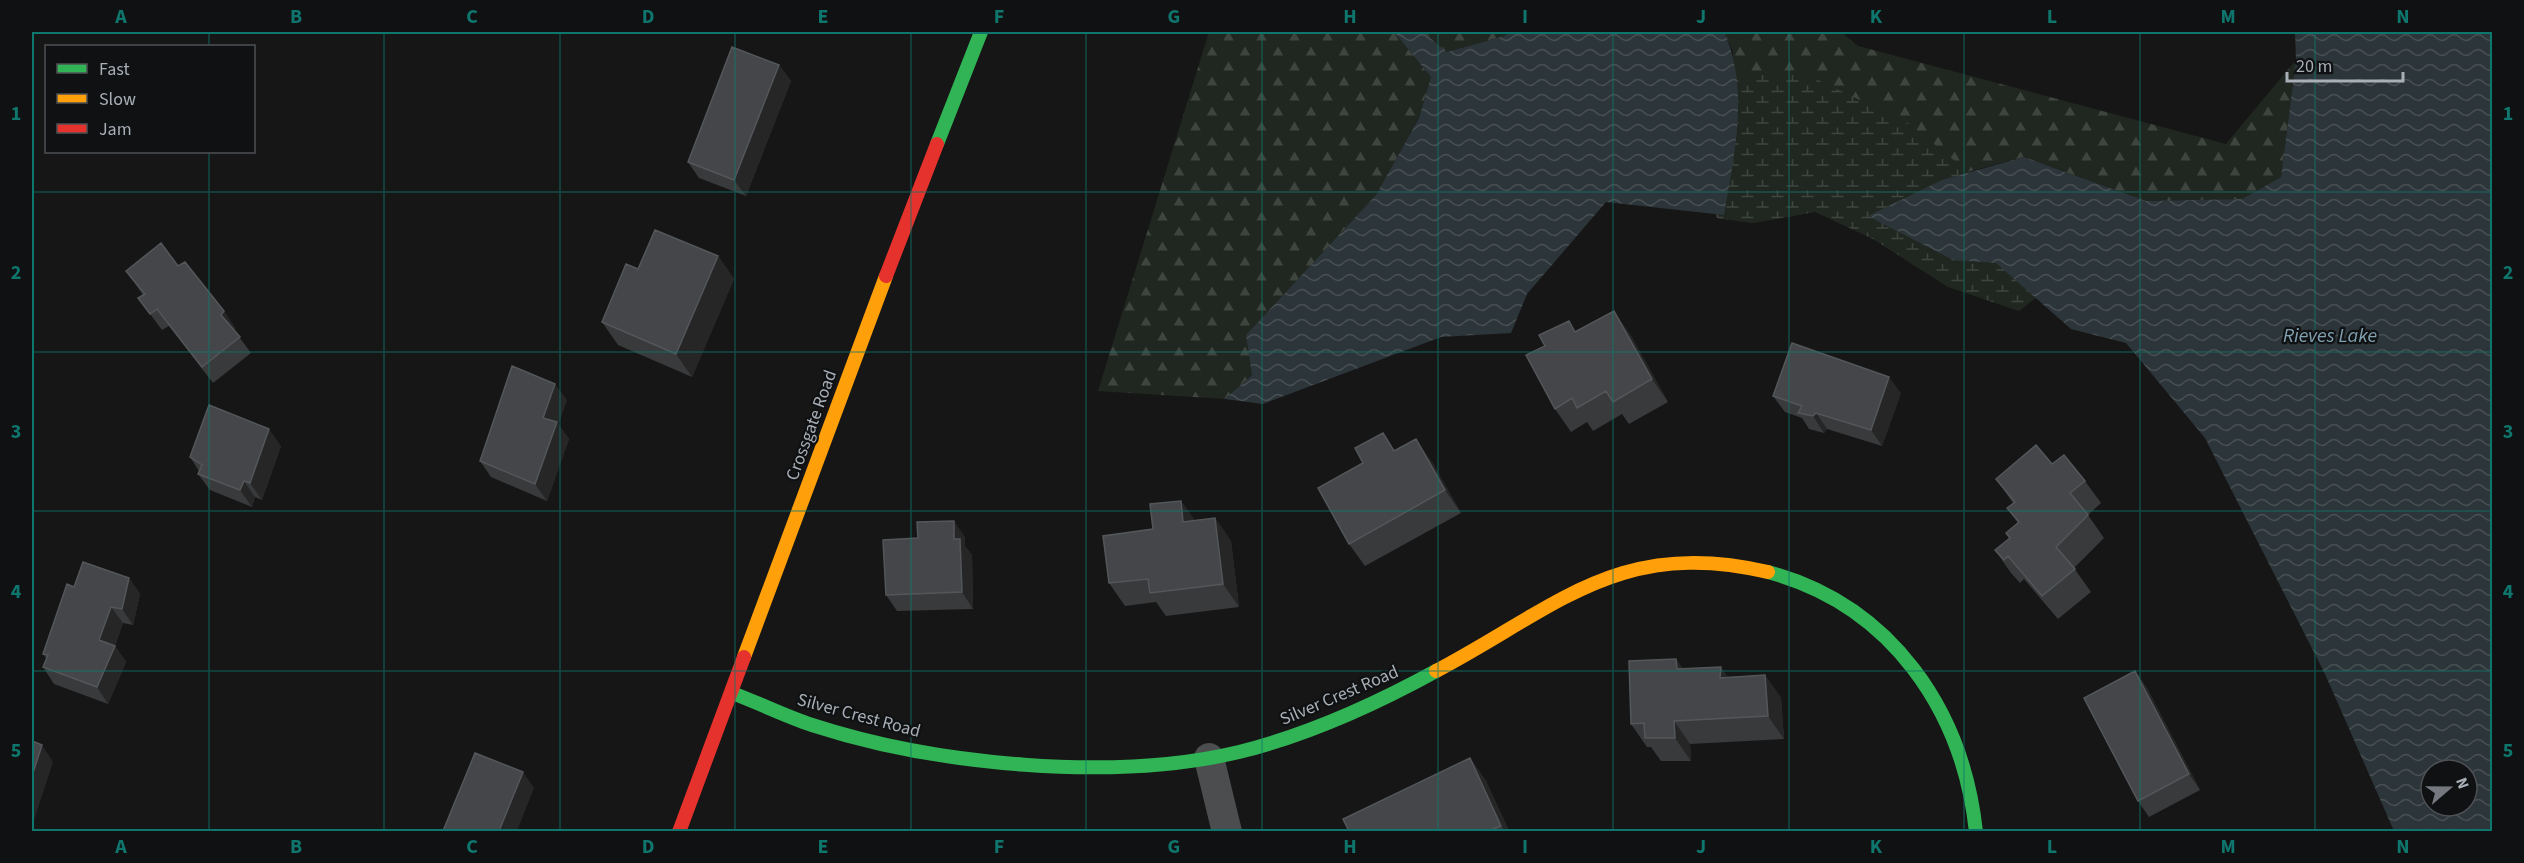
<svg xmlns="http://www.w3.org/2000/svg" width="2524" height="863" viewBox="0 0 2524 863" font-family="'Source Sans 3',sans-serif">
<defs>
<pattern id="forest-firs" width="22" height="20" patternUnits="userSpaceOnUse" patternTransform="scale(1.5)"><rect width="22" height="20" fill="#202720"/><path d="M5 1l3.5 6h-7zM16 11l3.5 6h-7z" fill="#3e443e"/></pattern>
<pattern id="wetland-marsh" width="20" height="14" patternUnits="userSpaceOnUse" patternTransform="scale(1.5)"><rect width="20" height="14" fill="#202720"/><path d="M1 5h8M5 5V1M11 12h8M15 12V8" fill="none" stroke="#3e443e"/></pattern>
<pattern id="water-waves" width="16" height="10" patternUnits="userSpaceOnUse" patternTransform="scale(1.5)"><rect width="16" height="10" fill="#2c3539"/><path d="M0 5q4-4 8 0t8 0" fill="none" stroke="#485053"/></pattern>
</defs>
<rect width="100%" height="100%" fill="#161616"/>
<!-- forest -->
<path fill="url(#forest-firs)" d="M 1209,32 L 1394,32 L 1431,77 L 1419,118 L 1376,195 L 1247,335 L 1252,375 L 1225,399 L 1098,391 Z
M 1423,32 L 1511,32 L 1504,36 L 1447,52 Z
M 1724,32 L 1841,32 L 1858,46 L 2226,144 L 2296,60 L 2281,177 L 2242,199 L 2146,201 L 2024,157 L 1815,212 L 1753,223 L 1717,218 L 1724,215 L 1733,52 Z"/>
<!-- wetland -->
<path fill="url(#wetland-marsh)" d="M 1717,60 L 1749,77 L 1797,70 L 1908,123 L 1986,186 L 2052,285 L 2019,311 L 1948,287 L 1873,239 L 1815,212 L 1753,223 L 1717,218 L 1701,183 Z"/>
<!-- water -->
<path fill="url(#water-waves)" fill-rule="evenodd" d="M 1394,32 L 1423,32 L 1447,52 L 1504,36 L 1511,32 L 1724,32 C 1750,88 1734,157 1724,215 L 1606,202 L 1527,294 L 1511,333 L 1441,337 L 1263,404 L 1225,399 L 1252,375 L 1246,335 L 1376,195 L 1419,118 L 1431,77 Z
M 2295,32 L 2492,32 L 2492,831 L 2394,831 L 2325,674 L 2205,438 L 2126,343 L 2071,329 L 1996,263 L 1953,260 L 1868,216 L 1942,180 L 2024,157 L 2146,201 L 2242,199 L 2281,177 L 2296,60 ZM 2431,770 L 2467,770 L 2467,806 L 2431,806 Z"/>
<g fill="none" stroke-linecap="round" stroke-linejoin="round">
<!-- street -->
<path stroke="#4b4d4f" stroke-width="30" d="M 1209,758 L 1227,832"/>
<!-- fast -->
<path stroke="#30b455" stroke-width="14" d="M 937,144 L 981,32
M 1768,572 C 1891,605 1963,710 1976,832
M 732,693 C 759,703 785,716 812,725 C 935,765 1113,782 1239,752 C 1308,735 1374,705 1436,671"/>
<!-- slow -->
<path stroke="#ff9f0a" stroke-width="14" d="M 744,657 L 886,276
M 1436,671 C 1557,607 1620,537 1768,572"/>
<!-- jam -->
<path stroke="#e5322d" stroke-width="14" d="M 886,276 L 937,144
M 679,832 L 744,657"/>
</g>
<!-- wall -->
<path fill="#383a3b" d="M 779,65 L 791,81 L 746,196 L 699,178 L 688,162 Z
M 718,256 L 734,279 L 692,377 L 618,345 L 602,322 L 638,269 Z
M 178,266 L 224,311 L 235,328 L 234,330 L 251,353 L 213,383 L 169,326 L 162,330 L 138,298 L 143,295 L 126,271 Z
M 1576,331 L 1630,334 L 1668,402 L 1629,424 L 1622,414 L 1593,431 L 1587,422 L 1571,432 L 1555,409 Z
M 1901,393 L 1882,446 L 1827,429 L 1824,433 L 1809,429 L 1802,418 L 1785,412 L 1773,396 Z
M 567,400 L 558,424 L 569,439 L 547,501 L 491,477 L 480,461 Z
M 281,446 L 262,500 L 255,497 L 252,507 L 210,490 L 198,474 L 199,471 L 190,457 Z
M 1395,451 L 1432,462 L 1461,513 L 1365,566 L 1349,544 Z
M 2052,464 L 2085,481 L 2101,503 L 2088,515 L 2104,538 L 2074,568 L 2091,592 L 2058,619 L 2024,579 L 2020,583 L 2011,573 L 1995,550 L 2010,538 L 2018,523 L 2007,508 L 2013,503 L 1996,479 Z
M 1181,501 L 1195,521 L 1215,518 L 1231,541 L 1239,607 L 1166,616 L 1156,602 L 1125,606 L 1109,583 L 1153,529 Z
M 965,537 L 965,546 L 972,555 L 973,609 L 897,611 L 886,595 Z
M 129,578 L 140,594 L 133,625 L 123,623 L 115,646 L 126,662 L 108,704 L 54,684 L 43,667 L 46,658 L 43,654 L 74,587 Z
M 1676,659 L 1683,669 L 1728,677 L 1765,675 L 1781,698 L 1784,739 L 1690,744 L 1691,761 L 1661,761 L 1651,747 L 1647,747 L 1631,724 Z
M 2135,671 L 2147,688 L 2200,790 L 2149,817 L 2138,801 Z
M 1470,758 L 1486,781 L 1509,831 L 1349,831 Z"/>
<!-- shaded-wall -->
<path fill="#262627" d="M 779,65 L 791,81 L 746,196 L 734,180 Z
M 718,256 L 734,279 L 692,377 L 676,354 Z
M 224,311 L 235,328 L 232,331 L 221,315 Z
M 1614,311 L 1630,334 L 1668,402 L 1652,379 Z
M 1889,377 L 1901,393 L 1882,446 L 1871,430 Z
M 555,384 L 567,400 L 558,424 L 569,439 L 547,501 L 535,484 L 543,418 Z
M 1816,413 L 1827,429 L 1824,433 L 1813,416 Z
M 269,429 L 281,446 L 262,500 L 250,483 Z
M 1416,439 L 1432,462 L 1461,513 L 1445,490 Z
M 244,481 L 255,497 L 252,507 L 240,490 Z
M 1181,501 L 1197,523 L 1183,522 Z
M 1215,518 L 1231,541 L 1239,607 L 1223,584 Z
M 954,521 L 965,537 L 965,546 L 972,555 L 973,609 L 962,592 L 954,539 Z
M 129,578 L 140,594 L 133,625 L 122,609 Z
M 111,607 L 123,623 L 115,646 L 126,662 L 108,704 L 97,687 L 99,640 Z
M 1676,659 L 1692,682 L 1677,669 Z
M 1721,667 L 1737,690 L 1720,678 Z
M 2135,671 L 2147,688 L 2200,790 L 2189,774 Z
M 1765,675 L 1781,698 L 1784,739 L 1768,716 Z
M 1674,721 L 1690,744 L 1691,761 L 1675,738 Z
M 42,745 L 53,762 L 32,826 L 32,776 Z
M 1470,758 L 1486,781 L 1509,831 L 1505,831 L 1501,826 Z
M 523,772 L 534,788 L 517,831 L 499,831 Z"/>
<!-- building -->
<path fill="#444649" stroke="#54575a" stroke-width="1.5" d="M 732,47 L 779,65 L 734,180 L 688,162 Z
M 655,230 L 718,256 L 676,354 L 602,322 L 626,264 L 638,269 Z
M 161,243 L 178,266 L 185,262 L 224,311 L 221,315 L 240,337 L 202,367 L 157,309 L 150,314 L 138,298 L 145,294 L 126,271 Z
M 1614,311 L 1652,379 L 1613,402 L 1606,391 L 1577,408 L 1572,398 L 1555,409 L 1526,355 L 1545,346 L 1539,335 L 1569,321 L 1575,332 Z
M 1792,343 L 1889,377 L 1871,430 L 1816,413 L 1813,416 L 1798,413 L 1802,406 L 1773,396 Z
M 512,366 L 555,384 L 543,418 L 557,422 L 535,484 L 480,461 Z
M 209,405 L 269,429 L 250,483 L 244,481 L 240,490 L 198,474 L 202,465 L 190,457 Z
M 1383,433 L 1394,451 L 1416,439 L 1445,490 L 1349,544 L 1318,488 L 1363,463 L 1355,448 Z
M 2036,445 L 2052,464 L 2064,455 L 2085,481 L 2070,493 L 2088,515 L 2056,547 L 2075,569 L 2042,596 L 2008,556 L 2004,560 L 1995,550 L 2010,538 L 2006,533 L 2019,522 L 2007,508 L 2015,502 L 1996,479 Z
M 1181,501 L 1183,522 L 1215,518 L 1223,584 L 1150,593 L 1148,579 L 1109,583 L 1103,536 L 1153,529 L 1150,504 Z
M 954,521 L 954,539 L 960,539 L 962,592 L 886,595 L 883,540 L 918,538 L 917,522 Z
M 83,562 L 129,578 L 122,609 L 111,607 L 99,640 L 115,646 L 97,687 L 43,667 L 48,655 L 43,654 L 67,584 L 74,587 Z
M 1676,659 L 1677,669 L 1721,667 L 1720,678 L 1765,675 L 1768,716 L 1674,721 L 1675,738 L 1645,738 L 1644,723 L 1631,724 L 1629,661 Z
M 2135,671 L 2189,774 L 2138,801 L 2084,698 Z
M 32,741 L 42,745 L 32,776 Z
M 475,753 L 523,772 L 499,831 L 443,831 Z
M 1470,758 L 1501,826 L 1488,831 L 1349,831 L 1343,819 Z"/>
<!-- grid -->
<path fill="none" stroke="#0f766e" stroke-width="1.5" stroke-opacity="0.55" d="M 209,32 L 209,46M 384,32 L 384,832M 560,32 L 560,832M 735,32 L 735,832M 911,32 L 911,832M 1086,32 L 1086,832M 1262,32 L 1262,832M 1438,32 L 1438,832M 1613,32 L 1613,832M 1789,32 L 1789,832M 1964,32 L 1964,832M 2140,32 L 2140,832M 2315,32 L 2315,832M 209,152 L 209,832M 32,192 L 2492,192M 32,352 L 2492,352M 32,511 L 2492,511M 32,671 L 2492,671"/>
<g text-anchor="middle" stroke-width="4.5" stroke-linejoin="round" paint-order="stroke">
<!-- street labels -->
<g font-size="18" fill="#a8afb7" stroke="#101112">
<text transform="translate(811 425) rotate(-70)" y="6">Crossgate Road</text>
<text transform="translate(1339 695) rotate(-23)" y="6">Silver Crest Road</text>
<text transform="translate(859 715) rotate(15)" y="6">Silver Crest Road</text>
</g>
<!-- water labels -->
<g font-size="20" font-style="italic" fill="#80a1b1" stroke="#101112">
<text x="2330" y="342">Rieves Lake</text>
</g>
</g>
<!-- border -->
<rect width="2524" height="863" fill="none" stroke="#101112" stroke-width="66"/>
<!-- legend -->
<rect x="45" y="45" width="210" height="108" fill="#101112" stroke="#4d5054" stroke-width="1.5"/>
<rect x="57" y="64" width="30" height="9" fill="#30b455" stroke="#4d5054" stroke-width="1.5"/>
<text x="99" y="75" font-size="18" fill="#a8afb7">Fast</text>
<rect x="57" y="94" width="30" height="9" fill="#ff9f0a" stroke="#4d5054" stroke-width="1.5"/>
<text x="99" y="105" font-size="18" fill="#a8afb7">Slow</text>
<rect x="57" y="124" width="30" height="9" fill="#e5322d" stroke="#4d5054" stroke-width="1.5"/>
<text x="99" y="135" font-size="18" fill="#a8afb7">Jam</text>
<!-- north arrow -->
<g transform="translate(2449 788) rotate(70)"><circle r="28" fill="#101112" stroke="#4d5054" stroke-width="1.5"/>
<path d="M0-4.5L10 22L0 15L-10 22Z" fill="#75797f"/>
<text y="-9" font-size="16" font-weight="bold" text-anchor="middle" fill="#a8afb7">N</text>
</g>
<!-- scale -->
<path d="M2287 72v9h116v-9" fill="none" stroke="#a8afb7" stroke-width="3"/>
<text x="2296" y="72" font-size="18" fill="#a8afb7" stroke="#101112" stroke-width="4.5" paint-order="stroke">20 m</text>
<rect x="33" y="33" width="2458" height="797" fill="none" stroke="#0f766e" stroke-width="2"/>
<g font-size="20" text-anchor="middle" font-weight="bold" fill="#0f766e">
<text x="121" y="23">A</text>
<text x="296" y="23">B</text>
<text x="472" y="23">C</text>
<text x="648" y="23">D</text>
<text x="823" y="23">E</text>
<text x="999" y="23">F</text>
<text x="1174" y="23">G</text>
<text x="1350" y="23">H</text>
<text x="1525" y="23">I</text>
<text x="1701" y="23">J</text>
<text x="1876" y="23">K</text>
<text x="2052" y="23">L</text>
<text x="2228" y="23">M</text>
<text x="2403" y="23">N</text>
<text x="16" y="120">1</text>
<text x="2508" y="120">1</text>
<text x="16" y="279">2</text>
<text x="2508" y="279">2</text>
<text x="16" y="438">3</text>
<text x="2508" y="438">3</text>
<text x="16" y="598">4</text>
<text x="2508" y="598">4</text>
<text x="16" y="757">5</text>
<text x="2508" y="757">5</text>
<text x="121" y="853">A</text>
<text x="296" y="853">B</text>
<text x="472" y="853">C</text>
<text x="648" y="853">D</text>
<text x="823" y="853">E</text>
<text x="999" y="853">F</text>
<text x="1174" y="853">G</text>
<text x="1350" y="853">H</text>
<text x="1525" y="853">I</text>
<text x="1701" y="853">J</text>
<text x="1876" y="853">K</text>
<text x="2052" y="853">L</text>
<text x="2228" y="853">M</text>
<text x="2403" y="853">N</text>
</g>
</svg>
